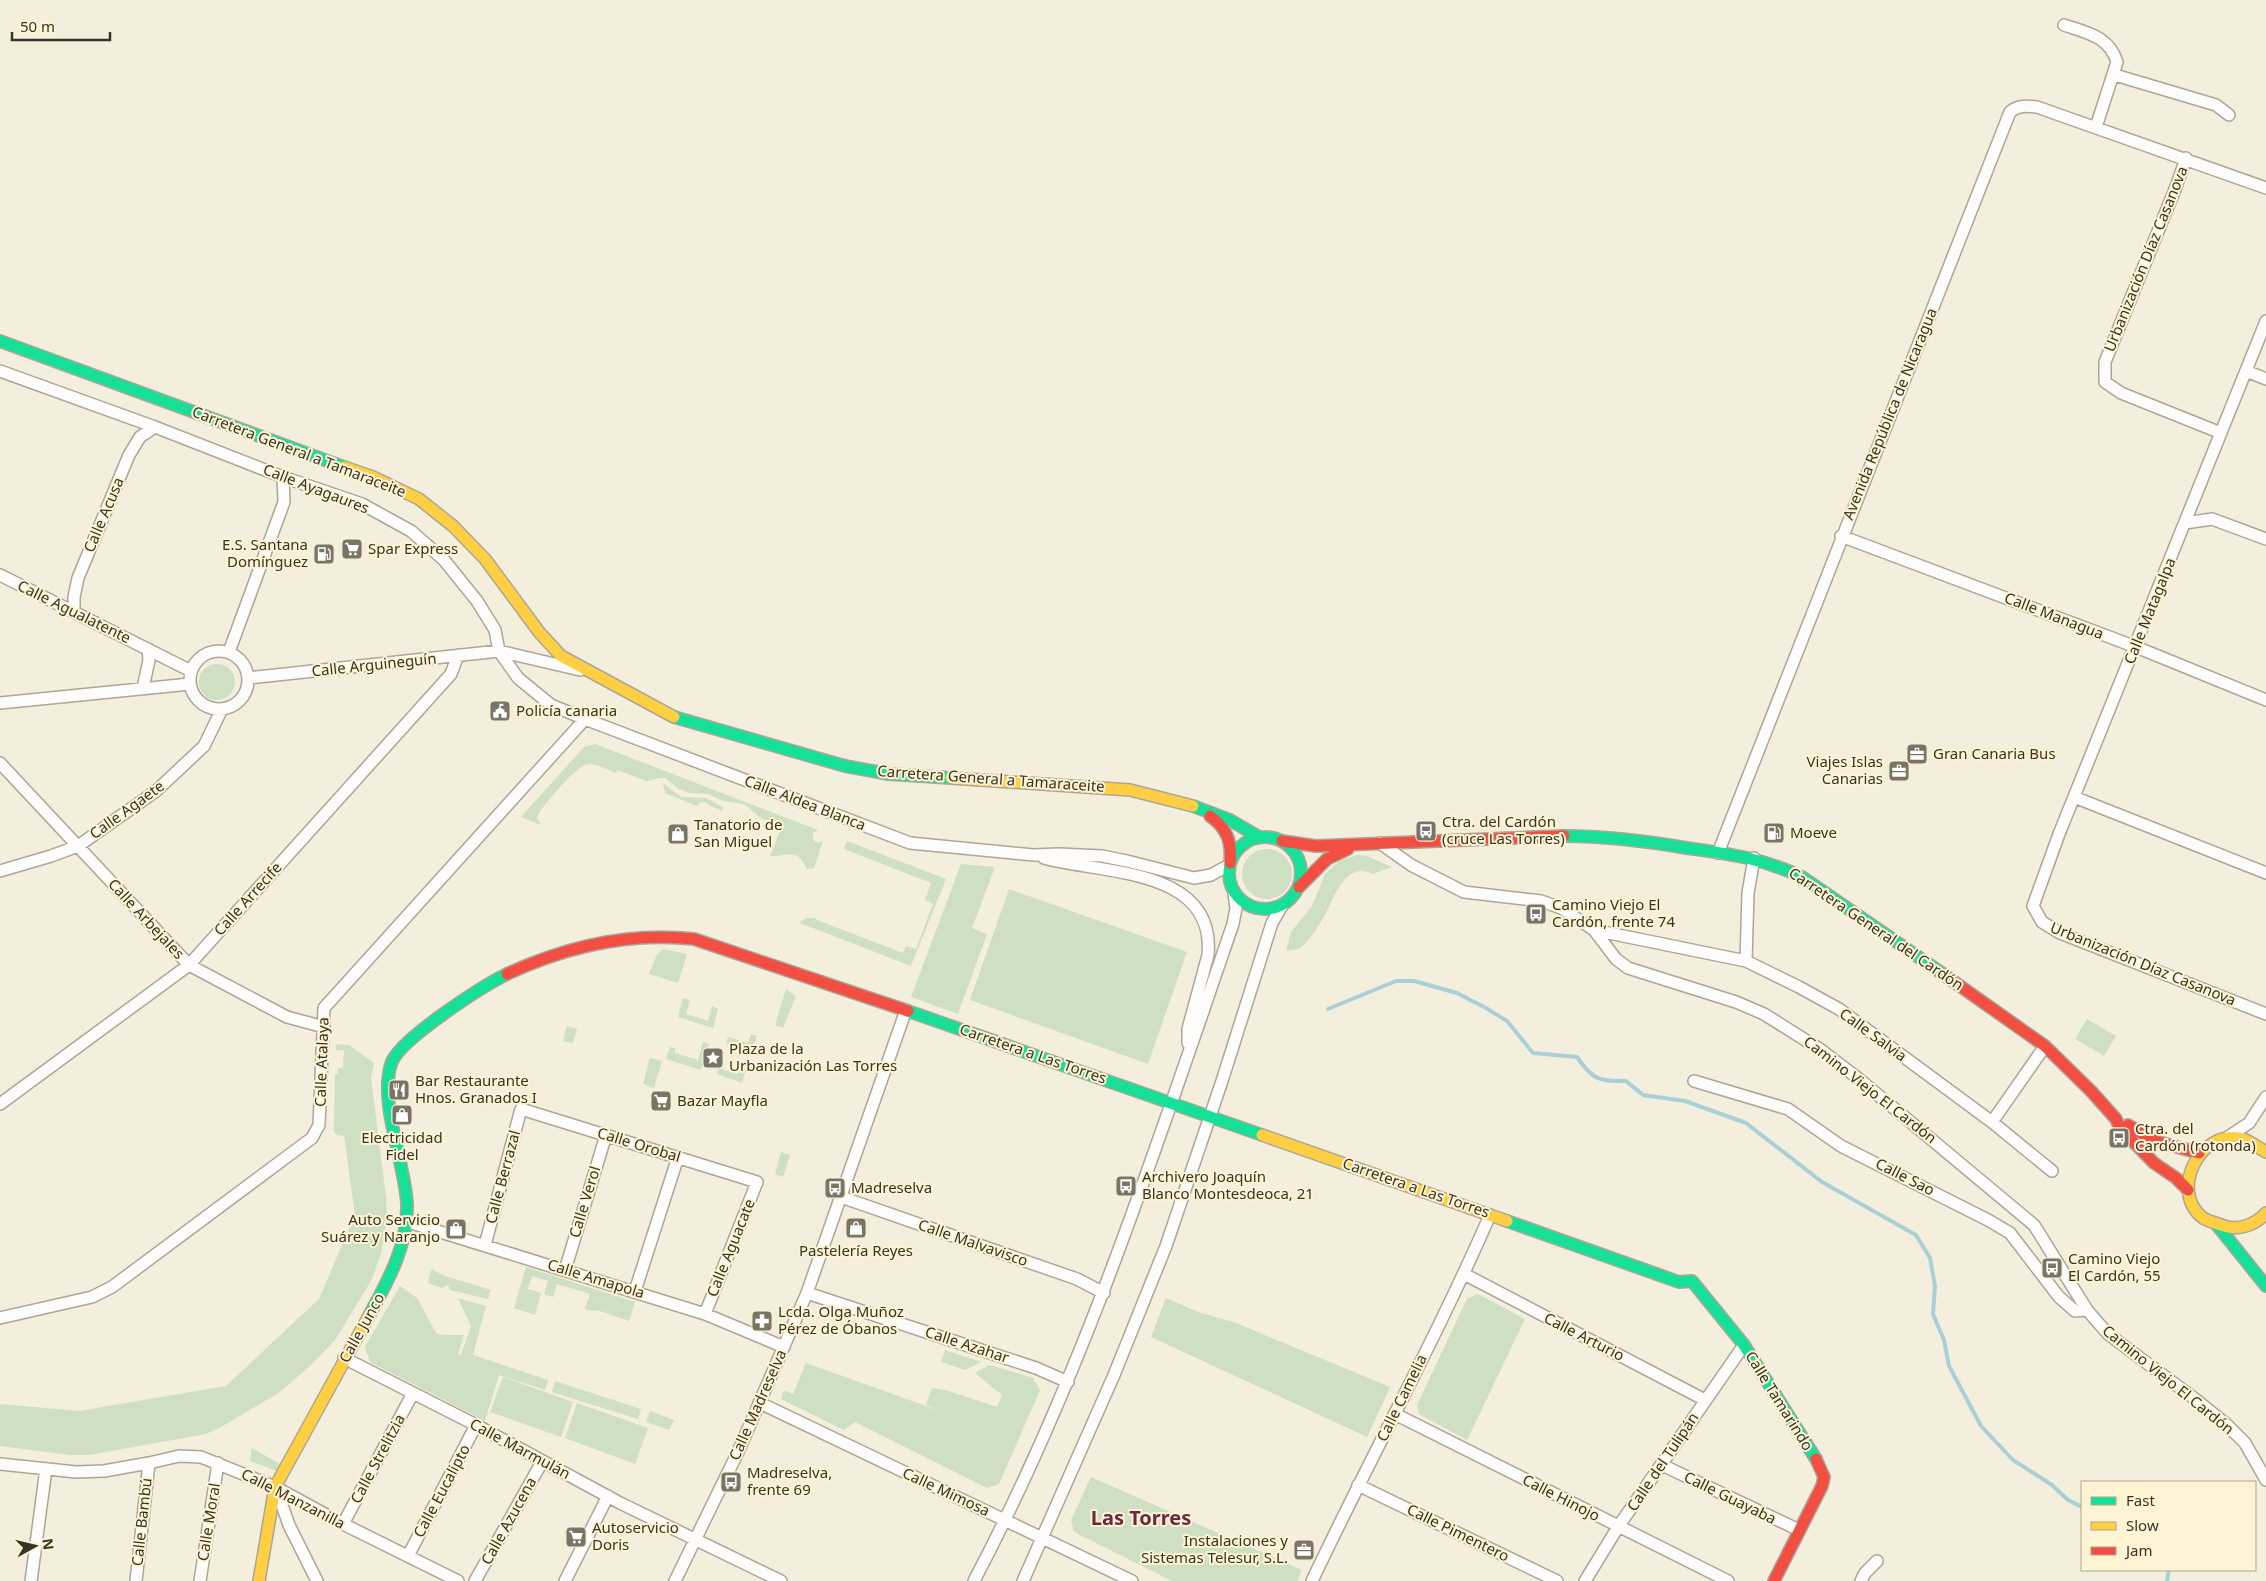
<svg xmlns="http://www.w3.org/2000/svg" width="2266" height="1581" viewBox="0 0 2266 1581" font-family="'Noto Sans',sans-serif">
<rect width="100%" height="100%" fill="#f4eedd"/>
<!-- green -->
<path fill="#cedfc3" d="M199 682a18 18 0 1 1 36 0a18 18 0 1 1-36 0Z
M 595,744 L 818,830 L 813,833 L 813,840 L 818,843 L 823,841 L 814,868 L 807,869 C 797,846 786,857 770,856 L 783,823 L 762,819 L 744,804 L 723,801 L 708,794 L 690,793 L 679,789 L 665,778 L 659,778 L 647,781 L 617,770 L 616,773 C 608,770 597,764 589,764 C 576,765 549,800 540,811 L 537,818 L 541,825 L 521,817 L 584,747 Z
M 663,783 L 681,797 L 706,798 L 723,807 L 723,811 L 710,806 L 706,802 L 701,802 L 697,806 L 665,793 Z
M 847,841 L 946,879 L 911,966 L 800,923 L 806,918 L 815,918 L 817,920 L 903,953 L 906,946 L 916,949 L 933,904 L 925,900 L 931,883 L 844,849 Z
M1242 874a25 25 0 1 1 50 0a25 25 0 1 1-50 0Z
M 1358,855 L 1367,856 L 1392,867 L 1373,874 C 1346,861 1335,895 1326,913 C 1321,923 1310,940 1301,947 C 1297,950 1291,950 1286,951 L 1291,932 L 1312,906 L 1325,874 L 1339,861 Z
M 961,864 L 995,867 L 972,928 L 987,934 L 958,1014 L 911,997 Z
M 1009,889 L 1187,952 L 1148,1064 L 970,1000 Z
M 664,949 L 687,954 L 678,983 L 649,974 L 657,954 Z
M 786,989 L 796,996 L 783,1028 L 775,1025 Z
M 683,998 L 690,1000 L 686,1014 L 708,1021 L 712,1006 L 718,1009 L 713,1028 L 678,1017 Z
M 2087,1019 L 2116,1036 L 2104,1056 L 2075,1039 Z
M 567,1026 L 577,1029 L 573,1043 L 563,1041 Z
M 751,1034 L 757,1036 L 752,1052 L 726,1044 L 728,1037 L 748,1043 Z
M 703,1042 L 709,1044 L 701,1070 L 666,1059 L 670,1047 L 675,1048 L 675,1053 L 698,1060 Z
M 336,1044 L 349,1045 L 374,1063 L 371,1078 L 386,1197 L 387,1215 L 385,1232 L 381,1254 L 371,1281 L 335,1340 L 313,1363 L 280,1392 L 221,1427 L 206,1434 L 89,1455 L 70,1455 L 0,1446 L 0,1404 L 79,1411 L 226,1386 L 319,1299 L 355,1215 L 344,1136 L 337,1135 L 334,1132 L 335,1074 L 338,1074 L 338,1068 L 343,1068 L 344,1050 L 336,1050 Z
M 650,1058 L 662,1061 L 654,1088 L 643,1084 Z
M 741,1067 L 746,1069 L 742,1083 L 717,1074 L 719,1068 L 738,1074 Z
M 781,1152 L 790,1155 L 783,1177 L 775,1174 Z
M 526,1267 L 635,1302 L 629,1321 L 597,1310 L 594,1311 L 585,1309 L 590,1294 L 557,1284 L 553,1297 L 544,1294 L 548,1281 L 532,1276 L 528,1289 L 541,1293 L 535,1315 L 514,1308 Z
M 431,1269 L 445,1276 L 491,1290 L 488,1299 L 450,1290 L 448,1285 L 442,1288 L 428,1283 Z
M 400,1286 L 417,1298 L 436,1333 L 443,1335 L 464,1335 L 458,1354 L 461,1355 L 471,1326 L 458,1298 L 486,1306 L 473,1355 L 548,1380 L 545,1390 L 499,1375 L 485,1421 L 370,1362 L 365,1347 Z
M 1478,1294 L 1525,1319 L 1467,1440 L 1419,1414 L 1417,1405 L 1467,1299 Z
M 1166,1298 L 1198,1312 L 1236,1323 L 1390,1387 L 1367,1437 L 1151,1337 Z
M 945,1350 L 981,1362 L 965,1370 L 941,1362 Z
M 806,1363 L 940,1411 L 926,1405 L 932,1388 L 945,1390 L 997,1407 L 1002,1395 L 975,1373 L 989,1365 L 1033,1378 L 1040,1390 L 999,1484 L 987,1488 L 855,1422 L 844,1430 L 781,1399 L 784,1390 L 793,1394 Z
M 503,1377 L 573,1402 L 561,1437 L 490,1412 Z
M 555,1381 L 641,1409 L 638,1419 L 552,1392 Z
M 577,1403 L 648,1428 L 635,1464 L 565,1438 Z
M 650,1411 L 674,1420 L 669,1430 L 646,1422 Z
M 252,1448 L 280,1464 L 277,1471 L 250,1461 Z
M 1091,1477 L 1302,1570 L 1297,1581 L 1172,1581 L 1074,1532 L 1071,1520 Z"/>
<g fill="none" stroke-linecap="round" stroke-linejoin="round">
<!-- stream -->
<path stroke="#a9d0d7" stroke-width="4" d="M 1328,1009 L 1396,981 L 1414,981 L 1457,993 L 1486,1008 L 1507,1021 L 1533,1053 L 1577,1057 C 1592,1079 1599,1082 1626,1081 L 1643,1095 L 1685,1101 L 1746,1123 L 1822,1182 L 1916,1235 L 1930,1258 L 1935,1286 L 1933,1314 L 1944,1340 L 1949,1366 L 1981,1426 L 2013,1460 L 2052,1485 L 2068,1500 L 2082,1507
M 2167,1581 L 2169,1570"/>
<!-- street casing -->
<g stroke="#aba699" stroke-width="14">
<path id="street" d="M 2064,25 C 2087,33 2109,36 2117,62 L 2096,127
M 2115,75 L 2216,105 L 2229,115
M 2186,158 L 2176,187 L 2105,362 L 2105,382 L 2121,393 L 2221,433
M 2266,321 L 2059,834 L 2033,906 L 2042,922 L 2060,933 L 2266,1014
M 0,371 L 155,427 L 283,477 L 362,504 L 411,531 L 444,560 L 477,601 L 495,630 L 499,651 L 518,678 L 551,705 L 585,719 L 910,843 L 1033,855 L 1059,854 L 1102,856 L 1127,861 L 1194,878 L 1211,875 L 1229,865
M 2246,371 L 2266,379
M 2185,523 L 2212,519 L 2266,539
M 1841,536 L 2136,647 L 2266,700
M 0,575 L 191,671
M 74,612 L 74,597 L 78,578 L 129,455 L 140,437 L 155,427
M190 680a29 29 0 1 1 58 0a29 29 0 1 1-58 0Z
M 229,652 L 284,502 L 283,477
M 248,678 L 499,651 L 580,670
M 143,688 L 149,660 L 148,649
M 0,703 L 190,684
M 0,763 L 189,965 L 287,1017 L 324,1027
M 2074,797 L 2266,873
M 1380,843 L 1411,865 L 1464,892 L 1541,901 L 1561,908 L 1594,930 L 1616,959 L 1628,968 L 1736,1002 L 1764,1014 L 1821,1050 L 1859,1079 L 2034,1225 L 2087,1310 L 2108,1334 L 2195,1399 L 2227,1425 L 2245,1443 L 2266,1480
M 1718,853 L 2010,112 C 2018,105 2027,106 2037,107 L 2266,188
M 1044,858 C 1101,874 1216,867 1208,955 L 1188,1029 L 1188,1043
M 0,871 L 51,856 L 78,846 L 156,791 L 204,746 L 222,709
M 1594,930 L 1746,961 L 1799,987 L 1839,1009 L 1992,1122 L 2052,1171
M 1746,961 L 1748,893 L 1754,858
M 1694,1081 L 1788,1109 L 1841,1146 L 1988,1220 L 2010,1233 L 2059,1297 L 2075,1311 L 2087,1310
M 0,1104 L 189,965 L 451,674 L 458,655
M 1992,1122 L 2045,1046
M 2228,1137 L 2249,1123 L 2266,1097
M 841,1197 L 1077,1279 L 1104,1293
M 405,1221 L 705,1314 L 784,1347
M 485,1245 L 521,1109 L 757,1182 L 705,1314
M 565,1270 L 606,1135
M 1464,1274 L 1705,1400
M 635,1291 L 678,1157
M 807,1293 L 1036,1368 L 1068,1382
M 0,1318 L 92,1297 L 112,1287 L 312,1138 L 319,1125 L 324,1008 L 585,719
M 344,1358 L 476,1425 L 620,1503 L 781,1581
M 760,1403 L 1132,1581
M 1395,1414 L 1728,1581
M 0,1464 L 76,1472 L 104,1471 L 149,1463 L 179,1456 L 201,1457 L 275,1487 L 343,1524 L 458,1581
M 1662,1465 L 1799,1530
M 1358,1485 L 1557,1581
M 276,1488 L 289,1525 L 317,1581
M 343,1524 L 413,1393
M 408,1556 L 476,1425
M 31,1581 L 46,1469
M 136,1581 L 149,1463
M 200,1581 L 218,1463
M 475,1581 L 542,1462
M 565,1581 L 608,1496
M 675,1581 L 738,1452 L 807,1293 L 906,1010
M 974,1581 C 1084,1372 1156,1147 1233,924 L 1236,908 L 1234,894
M 1023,1581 L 1114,1375 L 1166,1246 L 1222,1081 L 1272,923 L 1283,904
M 1312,1581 C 1370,1458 1436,1339 1490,1215
M 1585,1581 L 1618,1527 L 1744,1345
M 1861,1581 L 1865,1573 L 1877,1561"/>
</g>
<!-- fast casing -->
<g stroke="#aba699" stroke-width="14">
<path id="fast" d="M 0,341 L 344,467
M 674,717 L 845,766 L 889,774 L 951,778
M 1193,806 L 1230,820 L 1259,837
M 1564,836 C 1606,836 1646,841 1687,848 C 1730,854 1762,858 1802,877 L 1943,974
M1229 873a36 36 0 1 1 72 0a36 36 0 1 1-72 0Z
M 908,1011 L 1262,1135
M 1507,1221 L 1679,1282 L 1692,1281 L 1744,1345 L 1816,1459
M 2217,1225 L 2266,1286
M 370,1314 C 389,1279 408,1245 407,1204 C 405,1163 379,1104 391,1064 C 398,1040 483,986 507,974"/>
</g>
<!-- slow casing -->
<g stroke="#aba699" stroke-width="14">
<path id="slow" d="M 344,467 L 373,477 L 419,499 L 453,526 L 485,559 L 539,632 L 561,656 L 674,717
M 951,778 L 1130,790 L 1193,806
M 1262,1135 L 1507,1221
M 2266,1152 C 2259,1148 2250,1141 2243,1139 C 2201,1127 2168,1191 2203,1218 C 2208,1221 2216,1223 2221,1225 C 2237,1232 2255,1225 2266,1213
M 259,1581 L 275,1487 L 370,1314"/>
</g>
<!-- jam casing -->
<g stroke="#aba699" stroke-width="14">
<path id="jam" d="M 1210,816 C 1227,828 1232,842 1230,863
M 1282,841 L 1316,846 L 1564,836
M 1299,887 L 1327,859 L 1348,849
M 507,974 C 565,947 630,932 694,939 L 908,1011
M 1943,974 L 2045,1046 L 2091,1091 L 2116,1119 L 2120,1128 L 2154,1163 L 2176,1178 L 2188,1190
M 2128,1125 L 2155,1141 L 2199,1153
M 1774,1581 L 1822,1486 L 1824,1477 L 1816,1459"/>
</g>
<!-- street -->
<use href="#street" stroke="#fdfcfa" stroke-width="11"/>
<!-- fast -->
<use href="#fast" stroke="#16e098" stroke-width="11"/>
<!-- slow -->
<use href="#slow" stroke="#ffcf43" stroke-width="11"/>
<!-- jam -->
<use href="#jam" stroke="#f24e42" stroke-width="11"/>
</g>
<!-- icons -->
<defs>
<g id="supermarket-square" transform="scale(1.125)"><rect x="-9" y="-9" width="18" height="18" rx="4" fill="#797466" stroke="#fef3d3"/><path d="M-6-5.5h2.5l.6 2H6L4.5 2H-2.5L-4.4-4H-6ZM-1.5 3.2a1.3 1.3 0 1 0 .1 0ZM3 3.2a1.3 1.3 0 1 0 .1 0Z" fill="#fff"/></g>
<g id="fuel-square" transform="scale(1.125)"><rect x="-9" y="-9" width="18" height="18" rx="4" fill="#797466" stroke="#fef3d3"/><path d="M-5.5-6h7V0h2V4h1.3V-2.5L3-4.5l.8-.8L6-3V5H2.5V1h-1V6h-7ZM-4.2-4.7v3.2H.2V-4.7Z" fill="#fff"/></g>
<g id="civic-square" transform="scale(1.125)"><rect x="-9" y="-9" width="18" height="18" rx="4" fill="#797466" stroke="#fef3d3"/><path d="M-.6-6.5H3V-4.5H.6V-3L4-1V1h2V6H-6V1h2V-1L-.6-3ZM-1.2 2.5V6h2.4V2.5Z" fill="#fff"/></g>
<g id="office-square" transform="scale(1.125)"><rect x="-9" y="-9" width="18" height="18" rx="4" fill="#797466" stroke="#fef3d3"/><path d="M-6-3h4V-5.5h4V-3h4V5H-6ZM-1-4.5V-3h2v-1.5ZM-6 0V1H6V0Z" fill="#fff"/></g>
<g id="bus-square" transform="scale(1.125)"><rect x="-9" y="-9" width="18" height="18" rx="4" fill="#797466" stroke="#fef3d3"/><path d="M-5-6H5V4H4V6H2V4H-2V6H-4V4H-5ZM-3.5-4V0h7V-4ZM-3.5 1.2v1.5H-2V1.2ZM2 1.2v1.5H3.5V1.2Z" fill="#fff"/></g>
<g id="shop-square" transform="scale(1.125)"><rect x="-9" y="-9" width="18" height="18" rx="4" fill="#797466" stroke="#fef3d3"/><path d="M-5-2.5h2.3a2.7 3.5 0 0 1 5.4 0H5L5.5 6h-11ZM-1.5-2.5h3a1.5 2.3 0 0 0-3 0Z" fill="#fff"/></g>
<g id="sight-square" transform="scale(1.125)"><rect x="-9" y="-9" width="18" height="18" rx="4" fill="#797466" stroke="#fef3d3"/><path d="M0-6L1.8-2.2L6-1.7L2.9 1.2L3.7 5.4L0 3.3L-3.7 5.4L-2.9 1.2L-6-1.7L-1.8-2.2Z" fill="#fff"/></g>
<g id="restaurant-square" transform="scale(1.125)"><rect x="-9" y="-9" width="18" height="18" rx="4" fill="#797466" stroke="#fef3d3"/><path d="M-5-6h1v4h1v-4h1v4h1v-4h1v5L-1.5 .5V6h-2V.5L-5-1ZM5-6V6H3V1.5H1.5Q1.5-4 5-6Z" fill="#fff"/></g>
<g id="pharmacy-square" transform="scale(1.125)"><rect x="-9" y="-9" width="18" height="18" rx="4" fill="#797466" stroke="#fef3d3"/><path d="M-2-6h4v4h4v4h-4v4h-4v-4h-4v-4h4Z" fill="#fff"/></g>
</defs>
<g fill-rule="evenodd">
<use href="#supermarket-square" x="352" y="549"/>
<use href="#fuel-square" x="324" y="554"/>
<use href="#civic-square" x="500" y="711"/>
<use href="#office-square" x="1917" y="754"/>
<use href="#office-square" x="1899" y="771"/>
<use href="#bus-square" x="1426" y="831"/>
<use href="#fuel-square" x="1774" y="833"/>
<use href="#shop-square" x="678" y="834"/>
<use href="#bus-square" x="1536" y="914"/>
<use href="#sight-square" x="713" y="1058"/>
<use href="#restaurant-square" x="399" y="1090"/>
<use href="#supermarket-square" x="661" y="1101"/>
<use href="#shop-square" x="402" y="1115"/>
<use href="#bus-square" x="2119" y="1138"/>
<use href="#bus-square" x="1126" y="1186"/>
<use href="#bus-square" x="835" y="1188"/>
<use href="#shop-square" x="856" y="1228"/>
<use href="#shop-square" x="456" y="1229"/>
<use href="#bus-square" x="2052" y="1268"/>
<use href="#pharmacy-square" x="762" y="1321"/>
<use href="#bus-square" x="731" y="1482"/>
<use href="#supermarket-square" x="576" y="1537"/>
<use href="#office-square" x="1304" y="1550"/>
</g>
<g text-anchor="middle" stroke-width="4" stroke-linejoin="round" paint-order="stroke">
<!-- street labels -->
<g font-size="15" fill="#373326" stroke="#fef3d3">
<text transform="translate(2146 259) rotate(-68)" y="5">Urbanización Díaz Casanova</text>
<text transform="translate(1890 414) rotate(-68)" y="5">Avenida República de Nicaragua</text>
<text transform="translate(299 452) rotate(21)" y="5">Carretera General a Tamaraceite</text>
<text transform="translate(316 489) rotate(21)" y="5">Calle Ayagaures</text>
<text transform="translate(104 515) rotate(-67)" y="5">Calle Acusa</text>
<text transform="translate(2150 611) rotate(-68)" y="5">Calle Matagalpa</text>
<text transform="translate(74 612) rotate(26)" y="5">Calle Agualatente</text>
<text transform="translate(2054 616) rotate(21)" y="5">Calle Managua</text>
<text transform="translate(374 665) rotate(-6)" y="5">Calle Arguineguín</text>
<text transform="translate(991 779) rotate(4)" y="5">Carretera General a Tamaraceite</text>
<text transform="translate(805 803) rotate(21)" y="5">Calle Aldea Blanca</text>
<text transform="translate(127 810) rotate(-36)" y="5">Calle Agaete</text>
<text transform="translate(248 899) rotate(-48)" y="5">Calle Arrecife</text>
<text transform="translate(146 919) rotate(47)" y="5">Calle Arbejales</text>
<text transform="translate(1876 929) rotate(34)" y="5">Carretera General del Cardón</text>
<text transform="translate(2143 964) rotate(22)" y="5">Urbanización Díaz Casanova</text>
<text transform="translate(1873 1035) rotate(36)" y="5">Calle Salvia</text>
<text transform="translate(1033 1054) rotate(19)" y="5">Carretera a Las Torres</text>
<text transform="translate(322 1062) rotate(-88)" y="5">Calle Atalaya</text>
<text transform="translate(1870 1090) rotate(38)" y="5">Camino Viejo El Cardón</text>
<text transform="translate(639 1145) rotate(17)" y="5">Calle Orobal</text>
<text transform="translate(503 1177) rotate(-75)" y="5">Calle Berrazal</text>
<text transform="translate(1905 1177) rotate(27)" y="5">Calle Sao</text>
<text transform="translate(1416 1188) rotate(19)" y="5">Carretera a Las Torres</text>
<text transform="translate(585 1202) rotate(-73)" y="5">Calle Verol</text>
<text transform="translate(973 1243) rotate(19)" y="5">Calle Malvavisco</text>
<text transform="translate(731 1248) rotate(-68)" y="5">Calle Aguacate</text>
<text transform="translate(596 1279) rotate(17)" y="5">Calle Amapola</text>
<text transform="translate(362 1328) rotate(-61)" y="5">Calle Junco</text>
<text transform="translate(1584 1337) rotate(27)" y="5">Calle Arturio</text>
<text transform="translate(967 1345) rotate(18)" y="5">Calle Azahar</text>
<text transform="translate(2168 1380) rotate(39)" y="5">Camino Viejo El Cardón</text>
<text transform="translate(1402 1398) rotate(-64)" y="5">Calle Camelia</text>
<text transform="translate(1779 1401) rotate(58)" y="5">Calle Tamarindo</text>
<text transform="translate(758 1405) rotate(-66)" y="5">Calle Madreselva</text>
<text transform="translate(520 1449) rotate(28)" y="5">Calle Marmulán</text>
<text transform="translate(378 1459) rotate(-62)" y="5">Calle Strelitzia</text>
<text transform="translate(1663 1462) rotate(-56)" y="5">Calle del Tulipán</text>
<text transform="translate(442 1491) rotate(-62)" y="5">Calle Eucalipto</text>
<text transform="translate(946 1492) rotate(25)" y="5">Calle Mimosa</text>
<text transform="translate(1561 1498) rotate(27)" y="5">Calle Hinojo</text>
<text transform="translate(1730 1498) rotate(26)" y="5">Calle Guayaba</text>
<text transform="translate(293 1499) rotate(27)" y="5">Calle Manzanilla</text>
<text transform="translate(509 1521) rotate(-61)" y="5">Calle Azucena</text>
<text transform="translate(142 1522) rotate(-84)" y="5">Calle Bambú</text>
<text transform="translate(209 1522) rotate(-81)" y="5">Calle Moral</text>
<text transform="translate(1458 1533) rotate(26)" y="5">Calle Pimentero</text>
</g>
<!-- poi labels -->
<g font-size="15" fill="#373326" stroke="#fef3d3" text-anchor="start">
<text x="308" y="550" text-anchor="end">E.S. Santana<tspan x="308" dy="17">Domínguez</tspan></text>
<text x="368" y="554">Spar Express</text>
<text x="516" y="716">Policía canaria</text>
<text x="1933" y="759">Gran Canaria Bus</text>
<text x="1883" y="767" text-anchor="end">Viajes Islas<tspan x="1883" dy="17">Canarias</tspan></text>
<text x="1442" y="827">Ctra. del Cardón<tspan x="1442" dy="17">(cruce Las Torres)</tspan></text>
<text x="694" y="830">Tanatorio de<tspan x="694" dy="17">San Miguel</tspan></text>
<text x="1790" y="838">Moeve</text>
<text x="1552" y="910">Camino Viejo El<tspan x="1552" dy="17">Cardón, frente 74</tspan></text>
<text x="729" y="1054">Plaza de la<tspan x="729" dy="17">Urbanización Las Torres</tspan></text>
<text x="415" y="1086">Bar Restaurante<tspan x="415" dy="17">Hnos. Granados I</tspan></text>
<text x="677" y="1106">Bazar Mayfla</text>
<text x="2135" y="1134">Ctra. del<tspan x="2135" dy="17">Cardón (rotonda)</tspan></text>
<text x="402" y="1143" text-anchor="middle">Electricidad<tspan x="402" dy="17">Fidel</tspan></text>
<text x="1142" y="1182">Archivero Joaquín<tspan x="1142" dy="17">Blanco Montesdeoca, 21</tspan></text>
<text x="851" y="1193">Madreselva</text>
<text x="440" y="1225" text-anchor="end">Auto Servicio<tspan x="440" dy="17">Suárez y Naranjo</tspan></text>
<text x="856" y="1256" text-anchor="middle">Pastelería Reyes</text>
<text x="2068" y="1264">Camino Viejo<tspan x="2068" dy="17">El Cardón, 55</tspan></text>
<text x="778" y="1317">Lcda. Olga Muñoz<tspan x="778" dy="17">Pérez de Óbanos</tspan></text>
<text x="747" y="1478">Madreselva,<tspan x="747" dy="17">frente 69</tspan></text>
<text x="592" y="1533">Autoservicio<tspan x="592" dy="17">Doris</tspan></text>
<text x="1288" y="1546" text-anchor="end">Instalaciones y<tspan x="1288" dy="17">Sistemas Telesur, S.L.</tspan></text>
</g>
<!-- district labels -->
<g font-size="20" font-weight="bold" fill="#6a2846" stroke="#fef3d3">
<text x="1141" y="1525">Las Torres</text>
</g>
</g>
<!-- legend -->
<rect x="2081" y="1481" width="175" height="90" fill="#fef3d3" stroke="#aea68e"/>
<rect x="2091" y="1497" width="25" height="8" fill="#16e098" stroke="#aea68e"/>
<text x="2126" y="1506" font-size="15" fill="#373326">Fast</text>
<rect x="2091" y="1522" width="25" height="8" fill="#ffcf43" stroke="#aea68e"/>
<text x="2126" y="1531" font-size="15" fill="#373326">Slow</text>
<rect x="2091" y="1547" width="25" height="8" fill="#f24e42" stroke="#aea68e"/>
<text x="2126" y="1556" font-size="15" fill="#373326">Jam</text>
<!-- north arrow -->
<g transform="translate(35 1546) rotate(82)" stroke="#fef3d3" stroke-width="4" paint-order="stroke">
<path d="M0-4L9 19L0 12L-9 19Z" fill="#373326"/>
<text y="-8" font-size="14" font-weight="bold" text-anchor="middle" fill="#373326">N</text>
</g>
<!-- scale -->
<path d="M12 32v8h98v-8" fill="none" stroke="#373326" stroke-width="2.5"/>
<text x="20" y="32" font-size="15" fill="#373326" stroke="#fef3d3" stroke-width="4" paint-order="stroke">50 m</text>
</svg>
